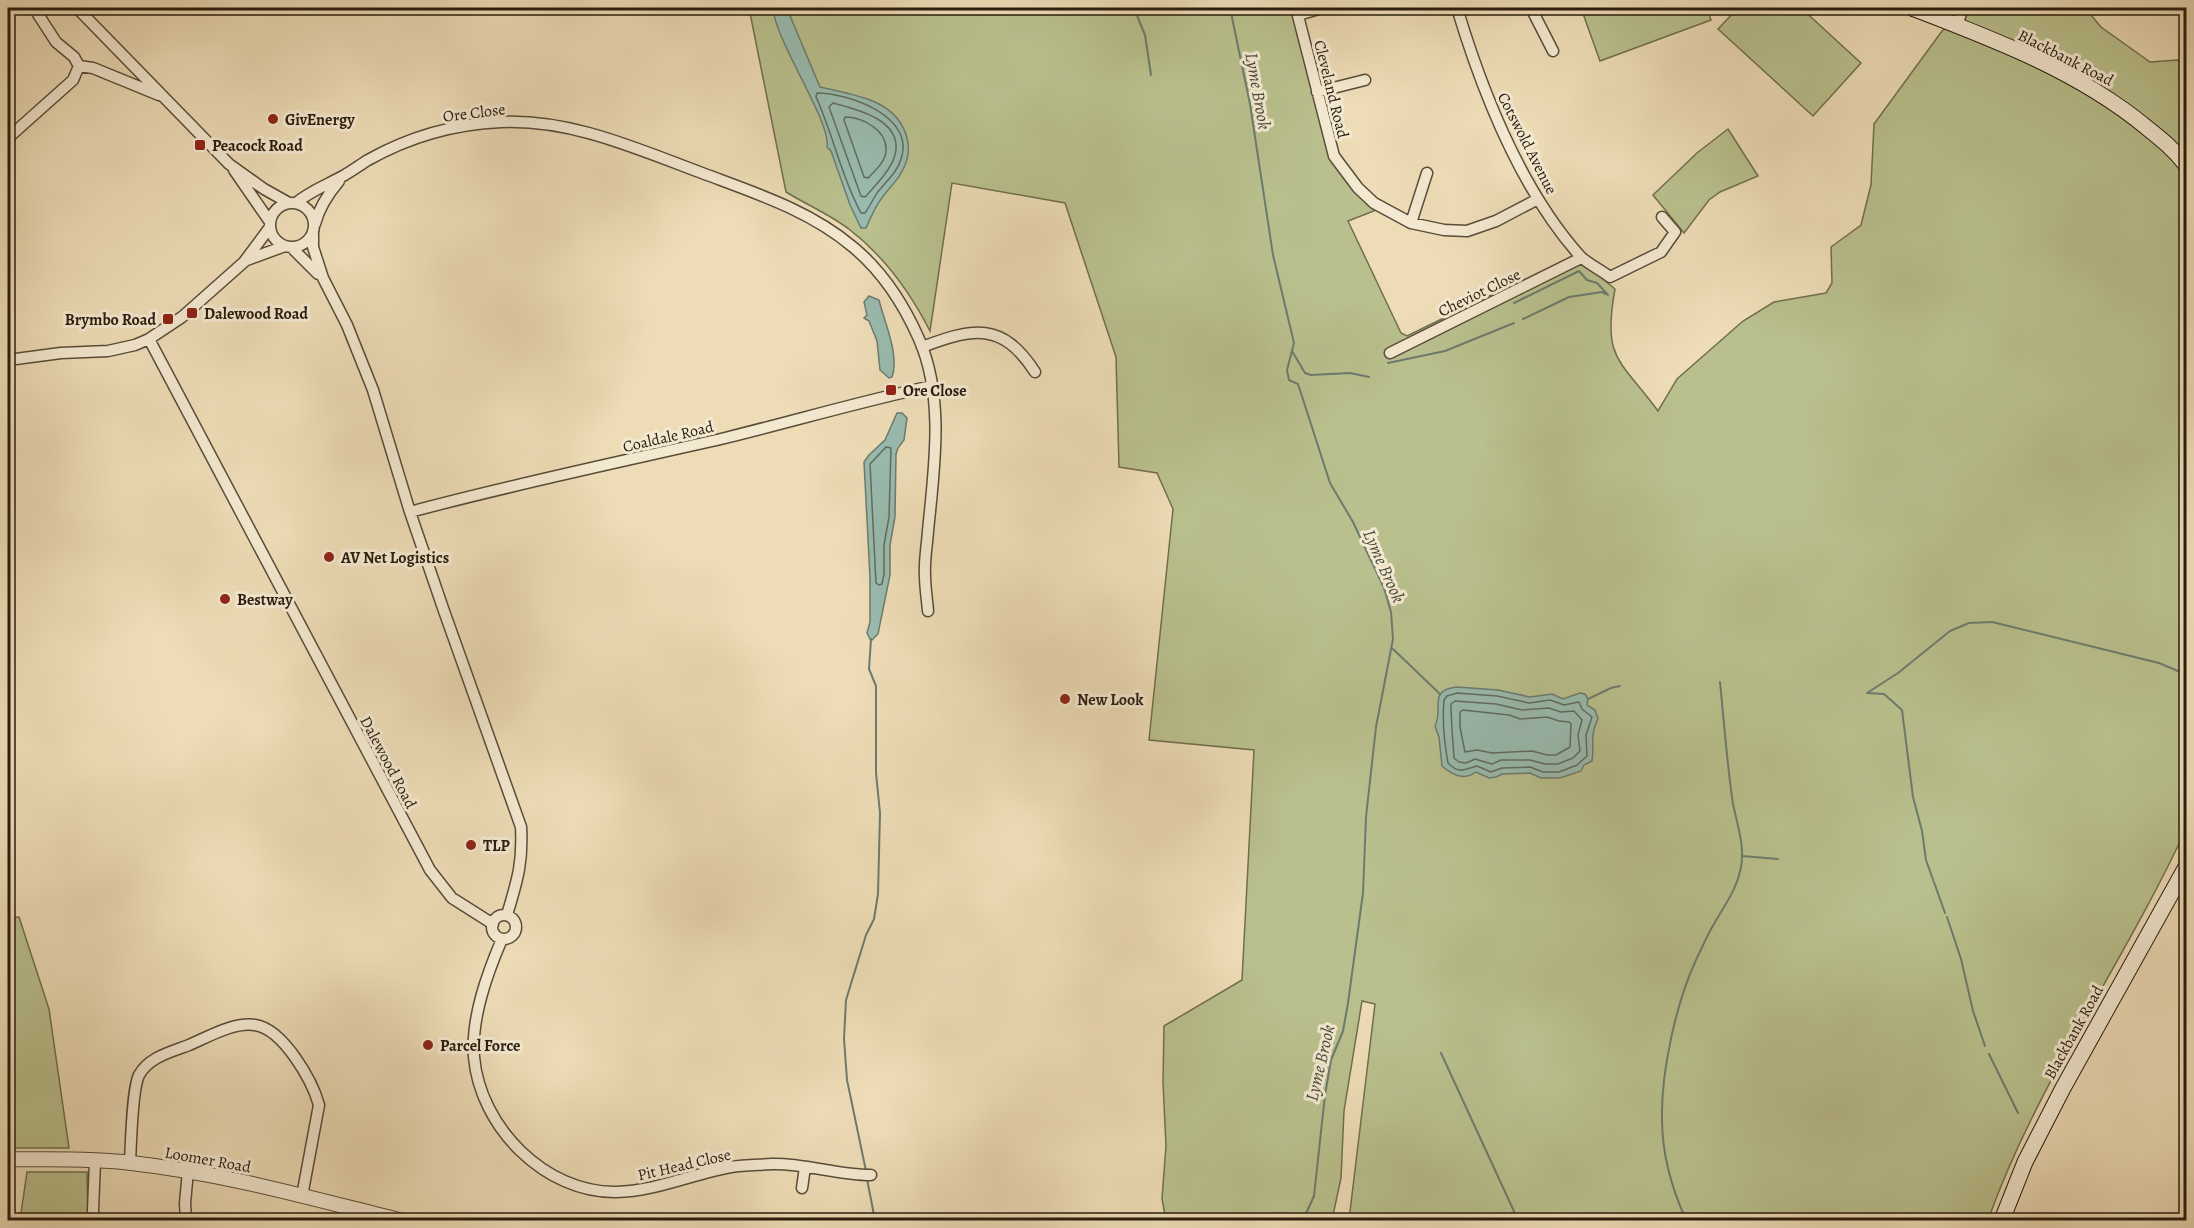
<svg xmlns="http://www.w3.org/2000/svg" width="2194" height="1228" viewBox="0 0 2194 1228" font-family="Alegreya,serif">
<rect width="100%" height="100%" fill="#eddcb6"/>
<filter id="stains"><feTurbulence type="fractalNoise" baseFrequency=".00333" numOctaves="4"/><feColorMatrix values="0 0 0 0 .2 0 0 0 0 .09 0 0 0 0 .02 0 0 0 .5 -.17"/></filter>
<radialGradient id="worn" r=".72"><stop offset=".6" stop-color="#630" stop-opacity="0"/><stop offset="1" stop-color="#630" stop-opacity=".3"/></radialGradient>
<!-- green -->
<path fill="#b9c08d" stroke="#706e4e" stroke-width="1.5" d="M 749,8 L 1301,8 L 1336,148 L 1350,175 L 1379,209 L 1348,221 L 1401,333 L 1407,336 L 1503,289 L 1510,299 L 1578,265 L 1587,266 L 1615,289 C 1602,360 1620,359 1658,411 L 1677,379 L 1743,321 L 1774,302 L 1826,293 L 1832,283 L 1831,247 L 1861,225 L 1871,185 L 1874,124 L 1942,31 L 1966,15 L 1989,8 L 2085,8 L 2101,27 L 2150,62 L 2178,60 L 2186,72 L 2186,829 C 2125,961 2037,1083 1988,1220 L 1349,1220 L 1375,1004 L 1362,1001 L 1344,1111 L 1341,1178 L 1332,1220 L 1166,1220 L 1162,1199 L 1166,1146 L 1163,1082 L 1164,1026 L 1242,980 L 1254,750 L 1149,740 L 1173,509 L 1157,473 L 1119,467 L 1116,357 L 1065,203 L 952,183 L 930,331 C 910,292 885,257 850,230 C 831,215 807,205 786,192 Z
M 1581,8 L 1707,8 L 1711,20 L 1600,61 Z
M 1738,8 L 1801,8 L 1861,63 L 1813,116 L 1718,29 Z
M 1728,129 L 1758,176 L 1720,192 L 1709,200 L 1684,233 L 1653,195 L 1697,153 Z
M 19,917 L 49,1009 L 69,1148 L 8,1148 L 8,918 Z
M 27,1172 L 87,1172 L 88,1220 L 20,1220 Z"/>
<!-- water -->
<path fill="#99bbaf" stroke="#6c7b6f" stroke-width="1.5" d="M 773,8 L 785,8 L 788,11 L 820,87 C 853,95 897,99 907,138 C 910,151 908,161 901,173 C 897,181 889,188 884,195 C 876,205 871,216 866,228 L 861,228 L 850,205 L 831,151 L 827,147 C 832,123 775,41 773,8 Z
M 869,296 L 879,300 C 884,321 900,356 892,377 L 889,378 L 880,370 L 877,341 L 869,321 L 864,318 L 867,315 L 864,302 Z
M 897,413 L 902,413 L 907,418 L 904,440 L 898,448 L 896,454 L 895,517 L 890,545 L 890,575 L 878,634 L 871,641 L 867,633 L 870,622 L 870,577 L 864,462 L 869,455 L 885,440 Z
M 1457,687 L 1498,690 L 1530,697 L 1552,694 L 1563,699 L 1580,693 L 1585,694 L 1588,699 L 1587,705 L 1595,710 L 1598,719 C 1589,736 1595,744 1592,761 L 1584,765 L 1581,771 L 1560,778 L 1541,778 L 1530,773 L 1502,774 L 1496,777 L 1489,778 L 1476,772 C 1464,781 1452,775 1442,766 L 1439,737 L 1435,726 C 1444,709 1427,690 1457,687 Z"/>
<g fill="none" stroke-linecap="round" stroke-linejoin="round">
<!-- shore -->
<path stroke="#606c5f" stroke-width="1.5" d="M 817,93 C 848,93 916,116 901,159 C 897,173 886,181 877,193 C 873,200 869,207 865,213 L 861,213 C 841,176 833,134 816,97 Z
M 833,103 C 856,109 904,120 895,155 C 891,170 875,186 865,197 L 861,196 L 829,107 Z
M 845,117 C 862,117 887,130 886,150 C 886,161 875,171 868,178 L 864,177 L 844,120 Z
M 886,447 L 891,448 L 889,517 L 884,545 L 884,574 L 882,584 L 879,585 L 876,583 L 870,464 Z
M 1457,693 L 1497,696 L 1529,703 L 1550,700 L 1564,705 L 1579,702 L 1582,709 L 1592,717 L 1586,735 L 1587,756 L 1577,765 L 1559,772 L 1543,772 L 1530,767 L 1502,768 L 1491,772 L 1477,766 C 1463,770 1459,774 1448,763 C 1444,741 1442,722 1444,700 L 1447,696 Z
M 1455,701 L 1496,704 L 1522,710 L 1549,708 L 1561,712 L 1574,711 L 1582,720 L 1578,735 L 1580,751 L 1573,758 L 1558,764 L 1545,764 L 1530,760 L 1501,760 L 1492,764 L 1475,759 L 1466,763 L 1459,762 L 1454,758 C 1453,740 1451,723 1451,704 Z
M 1463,710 L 1509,715 L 1520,719 L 1547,717 L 1559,721 L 1569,722 L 1571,724 L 1570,747 L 1556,755 L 1547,755 L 1532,751 L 1492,753 L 1477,750 L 1465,752 L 1460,727 L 1460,712 Z"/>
<!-- stream -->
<path stroke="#6c7b6f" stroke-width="2" d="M 1134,8 L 1145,35 L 1151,75
M 1230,8 L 1250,104 L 1273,255 L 1294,343 L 1287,370 L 1289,380 L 1298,384 L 1330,483 L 1353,522 L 1384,588 L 1391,612 L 1393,639 L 1376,727 L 1366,817 L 1363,893 L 1348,1003 L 1343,1031 L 1331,1060 L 1325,1095 L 1314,1196 L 1303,1220
M 1514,303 L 1579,271 L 1587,280 L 1597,283 L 1608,295
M 1523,319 L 1569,297 L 1602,292 L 1605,294
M 1292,351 L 1305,373 L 1311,375 L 1350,373 L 1369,377
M 1388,363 L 1445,351 L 1514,323
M 1393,649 L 1440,694
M 1588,699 L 1611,688 L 1620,686
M 1742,856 L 1778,859
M 1945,913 L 1926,860 L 1922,831 L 1913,797 L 1902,710 L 1884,694 L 1867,693 L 1898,673 L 1950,631 L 1969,623 L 1992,622 L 2159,663 L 2178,671
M 1947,917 L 1961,959 L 1973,1011 L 1985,1046
M 1441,1053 L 1518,1220
M 1989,1054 L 2018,1113
M 866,1171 L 847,1080 L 844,1039 L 846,1000 L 866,935 L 874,919 L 878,894 L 880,813 L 876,773 L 876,686 L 869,669 L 871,639
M 867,1179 L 875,1220
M 1686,1220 C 1672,1189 1662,1154 1662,1119 C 1661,1072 1676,1003 1696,960 C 1702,948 1707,935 1714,924 C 1725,904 1737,890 1741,867 C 1745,846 1737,824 1733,804 C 1727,764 1724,722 1720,682"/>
<!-- minor casing -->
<g stroke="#594c39" stroke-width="13">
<path id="minor" d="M 34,8 L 56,42 L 74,57 L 79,66
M 77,8 L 229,164 L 264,189 L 289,203
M 1296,8 L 1334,156 L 1358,188 L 1374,203 L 1411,223 L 1444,230 L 1467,231 L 1496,221 L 1538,199
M 1457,8 C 1482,91 1521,190 1580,256 C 1588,264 1601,270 1610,277 L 1661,252 L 1675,232 L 1662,217
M 1531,8 L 1553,51
M 1298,15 L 1322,8
M 1957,25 L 1963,8
M 79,66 L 93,68 L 159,95
M 1317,92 L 1365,80
M 8,138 L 73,80 L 79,66
M 234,170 L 270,222
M 296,203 C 310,191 327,185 343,176 C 352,171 360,165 368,160 C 409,137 454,124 501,122 C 572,119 637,149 702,173 C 755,193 809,210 853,247 C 882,271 904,305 919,339 C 945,398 934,469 928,531 C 927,546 924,561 925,576 C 925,587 927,599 928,611
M270 225a22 22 0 1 1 44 0a22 22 0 1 1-44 0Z
M 1411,223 L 1427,173
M 315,224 C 319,208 328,194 339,181
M 313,234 L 313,247 L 323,278 L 347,325 L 373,390 L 410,512 L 444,611 L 521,827 C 523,864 517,881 507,915
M 291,247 L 318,274
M 247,260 L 285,246
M 149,339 L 430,870 L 452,898 L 493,924
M 922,347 C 973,328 1002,321 1035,372
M 1390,353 L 1581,258
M 8,360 L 61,353 L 108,351 L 135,345 L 149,339 L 182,317 L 244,262 L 270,227
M 410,512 C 514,484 620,462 725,438 C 794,421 862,401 932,386
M492 927a12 12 0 1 1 24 0a12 12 0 1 1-24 0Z
M 502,939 C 487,974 471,1018 474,1057 C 480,1127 545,1193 616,1192 C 656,1191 692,1174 731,1167 C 744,1165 758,1165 772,1164 C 804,1163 837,1175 871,1175
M 130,1162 C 131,1144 132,1089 139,1075 C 149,1057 171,1052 189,1045 C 208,1037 233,1022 255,1025 C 283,1029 312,1080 319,1105 L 302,1196
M 802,1188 L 805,1167
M 94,1220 L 93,1210 L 95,1161
M 186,1220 L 185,1203 L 188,1171"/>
</g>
<!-- tertiary casing -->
<g stroke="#594c39" stroke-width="16">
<path id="tertiary" d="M 8,1159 C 48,1160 90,1158 131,1163 C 222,1173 310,1198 399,1220"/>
</g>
<!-- secondary casing -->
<g stroke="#281c0f" stroke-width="17">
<path id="secondary" d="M 1912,8 C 1993,39 2078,71 2146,127 C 2161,139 2175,150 2186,165
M 2002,1220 L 2025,1162 L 2063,1088 L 2186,867"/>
</g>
<!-- minor -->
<use href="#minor" stroke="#f3e8d0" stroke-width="10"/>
<!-- tertiary -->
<use href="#tertiary" stroke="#f3e8d0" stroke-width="14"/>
<!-- secondary -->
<use href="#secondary" stroke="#f3e8d0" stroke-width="15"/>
</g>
<!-- markers -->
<g fill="#8f2418" stroke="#f3e8d0" stroke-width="2">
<circle cx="273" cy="119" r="6"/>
<rect x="194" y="139" width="12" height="12" rx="3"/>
<rect x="186" y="307" width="12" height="12" rx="3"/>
<rect x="162" y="313" width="12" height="12" rx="3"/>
<rect x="885" y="384" width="12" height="12" rx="3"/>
<circle cx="329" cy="557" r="6"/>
<circle cx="225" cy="599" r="6"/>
<circle cx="1065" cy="699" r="6"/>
<circle cx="471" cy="845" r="6"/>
<circle cx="428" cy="1045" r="6"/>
</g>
<g text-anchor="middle" stroke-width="6" stroke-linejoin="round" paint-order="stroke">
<!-- street labels -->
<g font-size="16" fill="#281c0f" stroke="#f3e8d0">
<text transform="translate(2066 57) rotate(27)" y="6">Blackbank Road</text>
<text transform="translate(1332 89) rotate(76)" y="6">Cleveland Road</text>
<text transform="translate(474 112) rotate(-7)" y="6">Ore Close</text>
<text transform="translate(1528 143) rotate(63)" y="6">Cotswold Avenue</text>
<text transform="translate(1479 292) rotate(-26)" y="6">Cheviot Close</text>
<text transform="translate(668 436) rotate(-13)" y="6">Coaldale Road</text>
<text transform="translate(389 762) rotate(62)" y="6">Dalewood Road</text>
<text transform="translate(2073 1032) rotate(-61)" y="6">Blackbank Road</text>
<text transform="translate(208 1159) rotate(10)" y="6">Loomer Road</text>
<text transform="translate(684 1164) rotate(-13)" y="6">Pit Head Close</text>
</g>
<!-- poi labels -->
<g font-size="16" font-weight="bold" fill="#281c0f" stroke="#f3e8d0" text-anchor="start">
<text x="285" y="125">GivEnergy</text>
<text x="212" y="151">Peacock Road</text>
<text x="204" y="319">Dalewood Road</text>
<text x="156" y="325" text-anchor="end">Brymbo Road</text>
<text x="903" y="396">Ore Close</text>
<text x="341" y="563">AV Net Logistics</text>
<text x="237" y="605">Bestway</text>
<text x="1077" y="705">New Look</text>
<text x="483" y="851">TLP</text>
<text x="440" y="1051">Parcel Force</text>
</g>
<!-- water labels -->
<g font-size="18" font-style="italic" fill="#4a4c3f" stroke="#f3e8d0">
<text transform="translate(1258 91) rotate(80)" y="6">Lyme Brook</text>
<text transform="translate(1384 566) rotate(66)" y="6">Lyme Brook</text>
<text transform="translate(1320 1063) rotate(-77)" y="6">Lyme Brook</text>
</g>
</g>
<!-- margin -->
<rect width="2194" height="1228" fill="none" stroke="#eddcb6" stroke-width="30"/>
<rect x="9" y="9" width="2176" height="1210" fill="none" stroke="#281c0f" stroke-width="3"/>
<rect x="15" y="15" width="2164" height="1198" fill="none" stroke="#281c0f" stroke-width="1.5"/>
<rect width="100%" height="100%" filter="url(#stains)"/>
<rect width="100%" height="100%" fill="url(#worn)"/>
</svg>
